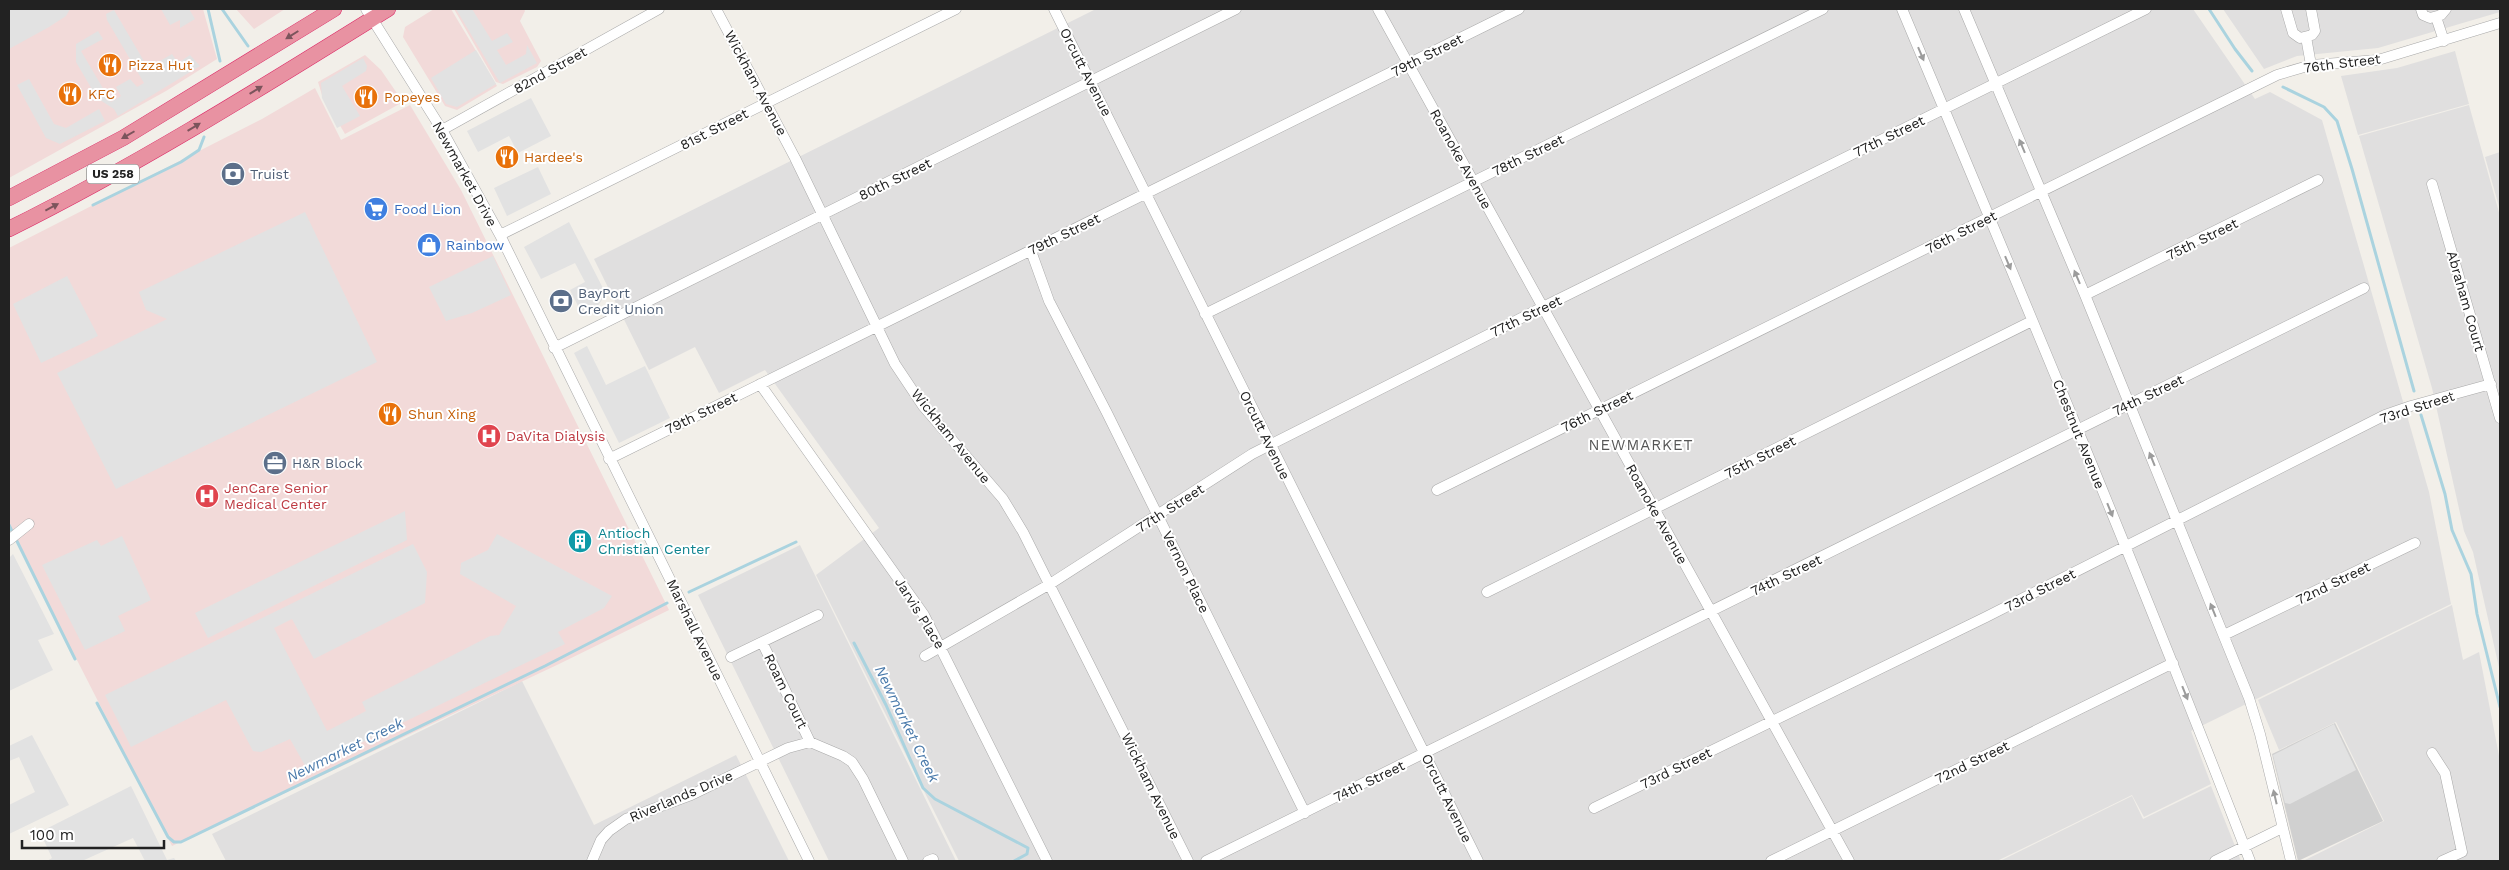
<svg xmlns="http://www.w3.org/2000/svg" width="2509" height="870" viewBox="0 0 2509 870" font-family="'Work Sans',sans-serif">
<rect width="100%" height="100%" fill="#f2efe9"/>
<!-- residential -->
<path fill="#e0dfdf" d="M 1096,9 L 2193,9 L 2255,99 L 2270,92 L 2322,120 L 2429,492 L 2451,604 L 2191,731 L 2211,784 L 2144,817 L 2132,795 L 1997,861 L 959,861 L 816,575 L 879,528 L 765,370 L 719,393 L 695,347 L 649,370 L 594,259 Z
M 2223,9 L 2500,9 L 2500,12 L 2378,48 L 2297,56 L 2264,69 Z
M 2455,51 L 2469,104 L 2358,135 L 2341,76 L 2397,68 Z
M 2469,105 L 2500,216 L 2500,672 L 2473,552 L 2464,531 L 2432,388 L 2359,136 Z
M 2500,152 L 2500,210 L 2485,157 Z
M 800,545 L 956,861 L 829,861 L 698,595 Z
M 2452,605 L 2463,660 L 2479,652 L 2500,761 L 2500,861 L 2303,861 L 2384,821 L 2336,722 L 2279,750 L 2258,700 Z
M 522,681 L 594,825 L 736,755 L 789,861 L 226,861 L 212,834 Z
M 2211,786 L 2241,861 L 2000,861 L 2132,796 L 2143,819 Z"/>
<!-- commercial -->
<path fill="#f2dad9" d="M 9,9 L 203,9 L 217,59 L 166,91 L 9,178 Z
M 236,9 L 285,9 L 254,29 Z
M 434,9 L 451,9 L 497,86 L 457,110 L 445,106 L 403,37 L 405,27 Z
M 454,9 L 524,9 L 525,11 L 520,21 L 541,61 L 537,67 L 503,84 L 496,82 Z
M 365,55 L 381,70 L 403,102 L 345,134 L 322,95 L 318,82 Z
M 315,88 L 341,140 L 410,105 L 461,190 L 669,610 L 559,664 L 172,846 L 9,527 L 9,248 L 262,119 Z"/>
<!-- religious -->
<path fill="#d0d0d0" d="M 2335,723 L 2383,821 L 2298,861 L 2272,754 Z"/>
<!-- parking -->
<path fill="#e2e2e2" d="M 9,9 L 70,9 L 66,16 L 49,27 L 9,49 Z
M 161,9 L 189,9 L 195,19 L 180,28 L 180,20 L 170,25 Z
M 456,9 L 472,9 L 492,41 L 507,33 L 513,42 L 497,50 L 506,65 L 526,54 L 527,45 L 537,63 L 500,83 Z
M 114,10 L 148,68 L 172,54 L 178,63 L 190,55 L 200,66 L 118,116 L 114,109 L 97,98 L 76,62 L 76,44 L 98,31 L 103,39 L 81,51 L 111,102 L 121,96 L 116,87 L 130,79 L 137,87 L 144,83 L 107,20 L 106,14 Z
M 476,50 L 496,84 L 457,107 L 446,104 L 431,78 Z
M 363,58 L 367,66 L 366,71 L 342,86 L 360,116 L 337,128 L 322,98 L 321,83 Z
M 29,79 L 54,124 L 66,128 L 99,109 L 105,121 L 60,144 L 46,138 L 17,85 Z
M 531,98 L 551,136 L 518,153 L 509,136 L 478,152 L 467,131 Z
M 538,167 L 551,194 L 507,216 L 494,188 Z
M 305,212 L 377,362 L 116,489 L 57,373 L 167,319 L 146,310 L 139,292 Z
M 569,222 L 606,294 L 597,307 L 582,314 L 570,290 L 585,282 L 575,263 L 541,279 L 524,247 Z
M 493,256 L 511,295 L 472,313 L 446,321 L 429,287 Z
M 67,276 L 98,336 L 41,363 L 13,304 Z
M 587,346 L 606,385 L 645,366 L 670,418 L 619,443 L 574,353 Z
M 405,511 L 407,540 L 208,638 L 195,613 Z
M 497,534 L 612,596 L 604,608 L 558,632 L 565,644 L 307,769 L 290,739 L 261,752 L 253,751 L 226,700 L 131,747 L 105,695 L 413,544 L 427,572 L 425,603 L 314,659 L 292,619 L 274,628 L 327,731 L 366,711 L 362,702 L 490,636 L 499,635 L 516,606 L 460,574 L 461,563 L 488,550 Z
M 122,536 L 151,600 L 118,616 L 125,631 L 85,650 L 42,565 L 97,540 L 101,546 Z
M 13,554 L 54,634 L 38,640 L 53,670 L 9,691 L 9,558 Z
M 2334,724 L 2356,770 L 2290,804 L 2285,803 L 2273,755 Z
M 32,735 L 69,805 L 9,834 L 9,805 L 35,792 L 19,757 L 9,761 L 9,746 Z
M 131,786 L 167,860 L 174,858 L 176,861 L 145,861 L 133,838 L 82,861 L 47,861 L 52,858 L 40,832 Z"/>
<g fill="none" stroke-linecap="round" stroke-linejoin="round">
<!-- stream -->
<path stroke="#aad3df" stroke-width="3" d="M 208,9 L 220,61
M 222,9 L 248,46
M 2209,9 L 2235,49 L 2252,71
M 2283,87 L 2324,107 L 2337,121 L 2352,169 L 2414,391
M 93,205 L 181,162 L 199,150 L 204,137
M 2421,415 L 2445,494 L 2452,530 L 2471,574 L 2477,614 L 2500,707
M 9,525 L 75,659
M 689,592 L 796,542
M 854,643 L 886,705 L 923,788 L 935,799 L 1028,848 L 1027,854 L 1014,861
M 97,703 L 168,837 L 174,842 L 181,842 L 545,666 L 667,603"/>
<!-- minor casing -->
<g stroke="#a9a9a9" stroke-width="11">
<path id="minor" d="M 366,9 L 442,130 L 500,235 L 809,861
M 716,9 L 795,158 L 895,364 L 923,406 L 1003,499 L 1023,532 L 1188,861
M 1054,9 L 1478,861
M 1378,9 L 1849,861
M 1902,9 C 2021,292 2140,575 2250,861
M 1964,9 L 2085,295 L 2249,698 L 2260,734 L 2291,861
M 2286,9 L 2293,33 L 2300,38 L 2312,35 L 2315,31 L 2311,9
M 2421,9 L 2423,15 L 2430,18 L 2441,15 L 2446,9
M 2436,17 L 2444,41
M 2306,37 L 2311,65
M 442,130 L 659,9
M 2432,184 L 2500,418
M 500,235 L 956,9
M 1031,251 L 1049,301 L 1107,413 L 1305,813
M 2085,295 L 2318,180
M 1205,314 L 1823,9
M 554,348 L 1236,9
M 760,384 L 924,615 L 1047,861
M 609,459 L 1519,9
M 1437,490 L 2277,75 L 2311,65 L 2378,60 L 2500,23
M 9,540 L 29,524
M 1487,592 L 2032,321
M 2224,635 L 2415,543
M 762,642 L 810,742
M 925,656 L 1050,584 L 1252,454 L 1543,307 L 2146,9
M 731,657 L 818,615
M 2432,753 L 2445,773 L 2462,852 L 2442,861
M 1594,808 L 1986,617 L 2385,415 L 2411,406 L 2491,384
M 592,861 L 601,840 L 609,831 L 626,819 L 691,795 L 788,748 L 810,742 L 843,756 L 852,762 L 863,779 L 903,861
M 928,861 L 933,859
M 1206,861 L 2364,288
M 1771,861 L 2173,663
M 2215,861 L 2282,828"/>
</g>
<!-- highway casing -->
<g stroke="#dc2a67" stroke-width="16">
<path id="highway" d="M 9,198 L 123,138 L 334,9
M 9,229 C 140,164 264,86 388,9"/>
</g>
<!-- minor -->
<use href="#minor" stroke="#fff" stroke-width="10"/>
<!-- highway -->
<use href="#highway" stroke="#e892a2" stroke-width="15"/>
</g>
<!-- one-way arrows -->
<defs><path id="oneway-solid" d="M-6-.8H1V-3.2L6.5 0L1 3.2V.8H-6Z" transform="scale(1.25)"/></defs>
<g fill="#7b545c">
<use href="#oneway-solid" transform="translate(292 35) rotate(148)"/>
<use href="#oneway-solid" transform="translate(256 90) rotate(-31)"/>
<use href="#oneway-solid" transform="translate(194 127) rotate(-31)"/>
<use href="#oneway-solid" transform="translate(128 135) rotate(150)"/>
<use href="#oneway-solid" transform="translate(52 207) rotate(-28)"/>
</g>
<g fill="#9c9c9c">
<use href="#oneway-solid" transform="translate(1921 54) rotate(67)"/>
<use href="#oneway-solid" transform="translate(2022 146) rotate(-113)"/>
<use href="#oneway-solid" transform="translate(2008 263) rotate(67)"/>
<use href="#oneway-solid" transform="translate(2077 277) rotate(-113)"/>
<use href="#oneway-solid" transform="translate(2152 459) rotate(-112)"/>
<use href="#oneway-solid" transform="translate(2110 510) rotate(68)"/>
<use href="#oneway-solid" transform="translate(2213 610) rotate(-112)"/>
<use href="#oneway-solid" transform="translate(2185 693) rotate(68)"/>
<use href="#oneway-solid" transform="translate(2275 797) rotate(-103)"/>
</g>
<!-- icons -->
<defs>
<g id="restaurant-disc" transform="scale(1.25)"><circle r="9.5" fill="#e8710a" stroke="#fff"/><path d="M-5-6h1v4h1v-4h1v4h1v-4h1v5L-1.5 .5V6h-2V.5L-5-1ZM5-6V6H3V1.5H1.5Q1.5-4 5-6Z" fill="#fff"/></g>
<g id="bank-disc" transform="scale(1.25)"><circle r="9.5" fill="#5c6f8a" stroke="#fff"/><path d="M-6-4H6V4H-6ZM0-2.3a2.3 2.3 0 1 0 0 4.6a2.3 2.3 0 1 0 0-4.6Z" fill="#fff"/></g>
<g id="supermarket-disc" transform="scale(1.25)"><circle r="9.5" fill="#3f7fe0" stroke="#fff"/><path d="M-6-5.5h2.5l.6 2H6L4.5 2H-2.5L-4.4-4H-6ZM-1.5 3.2a1.3 1.3 0 1 0 .1 0ZM3 3.2a1.3 1.3 0 1 0 .1 0Z" fill="#fff"/></g>
<g id="shop-disc" transform="scale(1.25)"><circle r="9.5" fill="#3f7fe0" stroke="#fff"/><path d="M-5-2.5h2.3a2.7 3.5 0 0 1 5.4 0H5L5.5 6h-11ZM-1.5-2.5h3a1.5 2.3 0 0 0-3 0Z" fill="#fff"/></g>
<g id="hospital-disc" transform="scale(1.25)"><circle r="9.5" fill="#e0444e" stroke="#fff"/><path d="M-5-5h3v3.5h4V-5h3V5h-3V1.5h-4V5h-3Z" fill="#fff"/></g>
<g id="office-disc" transform="scale(1.25)"><circle r="9.5" fill="#5c6f8a" stroke="#fff"/><path d="M-6-3h4V-5.5h4V-3h4V5H-6ZM-1-4.5V-3h2v-1.5ZM-6 0V1H6V0Z" fill="#fff"/></g>
<g id="building-disc" transform="scale(1.25)"><circle r="9.5" fill="#0f9aa8" stroke="#fff"/><path d="M-4-6H4V6H1V3H-1V6H-4ZM-2.5-4.3h1.7v1.8h-1.7ZM.8-4.3h1.7v1.8H.8ZM-2.5-1h1.7V.8h-1.7ZM.8-1h1.7V.8H.8Z" fill="#fff"/></g>
</defs>
<g fill-rule="evenodd">
<use href="#restaurant-disc" x="110" y="65"/>
<use href="#restaurant-disc" x="70" y="94"/>
<use href="#restaurant-disc" x="366" y="97"/>
<use href="#restaurant-disc" x="507" y="157"/>
<use href="#bank-disc" x="233" y="174"/>
<use href="#supermarket-disc" x="376" y="209"/>
<use href="#shop-disc" x="429" y="245"/>
<use href="#bank-disc" x="561" y="301"/>
<use href="#restaurant-disc" x="390" y="414"/>
<use href="#hospital-disc" x="489" y="436"/>
<use href="#office-disc" x="275" y="463"/>
<use href="#hospital-disc" x="207" y="496"/>
<use href="#building-disc" x="580" y="541"/>
</g>
<g text-anchor="middle" stroke-width="4" stroke-linejoin="round" paint-order="stroke">
<!-- shield labels -->
<rect fill="#fff" stroke="#646464" stroke-width="1" x="87" y="164.5" width="52" height="19" rx="4"/>
<g font-size="12" font-weight="bold" fill="#222">
<text x="113" y="178">US 258</text>
</g>
<!-- street labels -->
<g font-size="14" fill="#222" stroke="#fff">
<text transform="translate(1427 55) rotate(-27)" y="5">79th Street</text>
<text transform="translate(2342 63) rotate(-7)" y="5">76th Street</text>
<text transform="translate(550 70) rotate(-29)" y="5">82nd Street</text>
<text transform="translate(1086 72) rotate(63)" y="5">Orcutt Avenue</text>
<text transform="translate(756 83) rotate(62)" y="5">Wickham Avenue</text>
<text transform="translate(714 129) rotate(-27)" y="5">81st Street</text>
<text transform="translate(1889 136) rotate(-26)" y="5">77th Street</text>
<text transform="translate(1528 155) rotate(-26)" y="5">78th Street</text>
<text transform="translate(1461 159) rotate(61)" y="5">Roanoke Avenue</text>
<text transform="translate(465 174) rotate(61)" y="5">Newmarket Drive</text>
<text transform="translate(895 179) rotate(-26)" y="5">80th Street</text>
<text transform="translate(1961 232) rotate(-27)" y="5">76th Street</text>
<text transform="translate(1064 234) rotate(-26)" y="5">79th Street</text>
<text transform="translate(2202 239) rotate(-26)" y="5">75th Street</text>
<text transform="translate(2466 301) rotate(74)" y="5">Abraham Court</text>
<text transform="translate(1526 316) rotate(-26)" y="5">77th Street</text>
<text transform="translate(2148 395) rotate(-26)" y="5">74th Street</text>
<text transform="translate(2417 407) rotate(-18)" y="5">73rd Street</text>
<text transform="translate(1597 411) rotate(-26)" y="5">76th Street</text>
<text transform="translate(701 413) rotate(-26)" y="5">79th Street</text>
<text transform="translate(2079 434) rotate(68)" y="5">Chestnut Avenue</text>
<text transform="translate(1265 435) rotate(64)" y="5">Orcutt Avenue</text>
<text transform="translate(951 436) rotate(51)" y="5">Wickham Avenue</text>
<text transform="translate(1760 457) rotate(-27)" y="5">75th Street</text>
<text transform="translate(1170 508) rotate(-33)" y="5">77th Street</text>
<text transform="translate(1657 514) rotate(61)" y="5">Roanoke Avenue</text>
<text transform="translate(1186 572) rotate(64)" y="5">Vernon Place</text>
<text transform="translate(1786 575) rotate(-26)" y="5">74th Street</text>
<text transform="translate(2333 583) rotate(-26)" y="5">72nd Street</text>
<text transform="translate(2040 590) rotate(-27)" y="5">73rd Street</text>
<text transform="translate(920 613) rotate(58)" y="5">Jarvis Place</text>
<text transform="translate(695 630) rotate(64)" y="5">Marshall Avenue</text>
<text transform="translate(786 691) rotate(64)" y="5">Roam Court</text>
<text transform="translate(1972 762) rotate(-26)" y="5">72nd Street</text>
<text transform="translate(1676 768) rotate(-26)" y="5">73rd Street</text>
<text transform="translate(1369 781) rotate(-26)" y="5">74th Street</text>
<text transform="translate(1151 786) rotate(64)" y="5">Wickham Avenue</text>
<text transform="translate(681 796) rotate(-23)" y="5">Riverlands Drive</text>
<text transform="translate(1447 798) rotate(64)" y="5">Orcutt Avenue</text>
</g>
<!-- food labels -->
<g font-size="14" fill="#c56008" stroke="#fff" text-anchor="start">
<text x="128" y="70">Pizza Hut</text>
<text x="88" y="99">KFC</text>
<text x="384" y="102">Popeyes</text>
<text x="524" y="162">Hardee's</text>
<text x="408" y="419">Shun Xing</text>
</g>
<!-- service labels -->
<g font-size="14" fill="#4e5e75" stroke="#fff" text-anchor="start">
<text x="250" y="179">Truist</text>
<text x="578" y="298">BayPort<tspan x="578" dy="16">Credit Union</tspan></text>
<text x="292" y="468">H&amp;R Block</text>
</g>
<!-- shop labels -->
<g font-size="14" fill="#366cbe" stroke="#fff" text-anchor="start">
<text x="394" y="214">Food Lion</text>
<text x="446" y="250">Rainbow</text>
</g>
<!-- health labels -->
<g font-size="14" fill="#be3a42" stroke="#fff" text-anchor="start">
<text x="506" y="441">DaVita Dialysis</text>
<text x="224" y="493">JenCare Senior<tspan x="224" dy="16">Medical Center</tspan></text>
</g>
<!-- culture labels -->
<g font-size="14" fill="#0d838f" stroke="#fff" text-anchor="start">
<text x="598" y="538">Antioch<tspan x="598" dy="16">Christian Center</tspan></text>
</g>
<!-- neighbourhood labels -->
<g font-size="15" letter-spacing="1" fill="#555" stroke="#fff">
<text x="1641" y="450">NEWMARKET</text>
</g>
<!-- water labels -->
<g font-size="15" font-style="italic" fill="#4a7aab" stroke="#fff">
<text transform="translate(907 724) rotate(64)" y="5">Newmarket Creek</text>
<text transform="translate(345 750) rotate(-26)" y="5">Newmarket Creek</text>
</g>
</g>
<!-- border -->
<rect width="2509" height="870" fill="none" stroke="#222222" stroke-width="20"/>
<!-- scale -->
<path d="M22 840v8h142v-8" fill="none" stroke="#222222" stroke-width="2.5"/>
<text x="30" y="840" font-size="15" fill="#222222" stroke="#ffffff" stroke-width="4" paint-order="stroke">100 m</text>
</svg>
